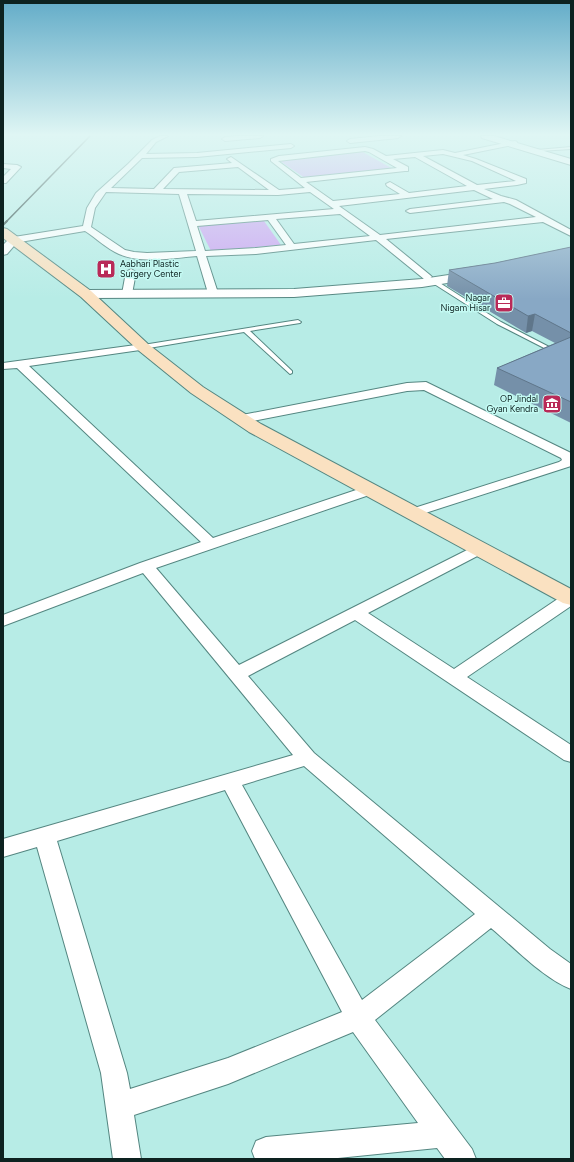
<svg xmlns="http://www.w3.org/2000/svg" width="574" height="1162" viewBox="0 0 574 1162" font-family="Figtree,sans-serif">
<rect width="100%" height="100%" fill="#b7ece6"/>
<!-- green -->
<path fill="#cca5f2" d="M 361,151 L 393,169 L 305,178 L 277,159 Z
M 264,221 L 281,245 L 211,251 L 198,225 Z"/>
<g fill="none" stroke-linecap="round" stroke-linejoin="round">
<!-- service casing -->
<g stroke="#548681" stroke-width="2">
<path id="service" d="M 571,147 L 571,149 L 539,151 L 537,150 Z
M 428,278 L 432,278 L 501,322 L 557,351 L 552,352 L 497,324 L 428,280 Z
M 298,320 L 301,322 L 300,323 L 250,331 L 292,371 L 292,373 L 290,374 L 244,332 L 143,349 L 140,347 L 143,345 Z"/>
</g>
<!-- minor casing -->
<g stroke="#548681" stroke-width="2">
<path id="minor" d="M 160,136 L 168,136 L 156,142 L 146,154 L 197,153 L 291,144 L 294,146 L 291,148 L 197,157 L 142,158 L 111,188 L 154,189 L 174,168 L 232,163 L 227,159 L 231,157 L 279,190 L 305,188 L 271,161 L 271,159 L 279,156 L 365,147 L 373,149 L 386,156 L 443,150 L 455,153 L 515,141 L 517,142 L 517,144 L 463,155 L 476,159 L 526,179 L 526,183 L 517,185 L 484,189 L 501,196 L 516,200 L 571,230 L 571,236 L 543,222 L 386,239 L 430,275 L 432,277 L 427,280 L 424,279 L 376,240 L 256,254 L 206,256 L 218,293 L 213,296 L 208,293 L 197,256 C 173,258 142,264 119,254 C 107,249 96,238 85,231 L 14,243 L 11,242 L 10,240 L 11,238 L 14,237 L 83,226 L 87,208 L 96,193 L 128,164 L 152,140 ZM 365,151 L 369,152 L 397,168 L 301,178 L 278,161 ZM 443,154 L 472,161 L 516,181 L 477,185 L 423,156 ZM 415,157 L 467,186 L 409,193 L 390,182 L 386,184 L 387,186 L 400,194 L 333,201 L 306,182 L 405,171 L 408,171 L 408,167 L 393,159 ZM 238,167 L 269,190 L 163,189 L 179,172 ZM 474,190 L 493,199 L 410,209 L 406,211 L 410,213 L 504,202 L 510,204 L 536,217 L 380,235 L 339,206 ZM 106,192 L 179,194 L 196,251 L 147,253 L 134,252 L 125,250 L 91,227 L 95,208 ZM 310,192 L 334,209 L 196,221 L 187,194 L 278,195 ZM 340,214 L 370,236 L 294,244 L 276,219 ZM 268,220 L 286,245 L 256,248 L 205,251 L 197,226 Z
M 237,136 L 263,136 L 260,138 L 225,141 L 222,139 L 225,137 Z
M 379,136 L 401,136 L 398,138 L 350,143 L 347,141 L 350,139 Z
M 3,164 L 17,165 L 21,167 L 6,183 L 3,183 L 3,177 L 11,169 L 3,168 Z
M 131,269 L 136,272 L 132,294 L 127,297 L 122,294 L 126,272 Z
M 143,344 L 147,345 L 149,347 L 147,349 L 29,366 L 213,538 L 365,487 L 370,486 L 375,487 L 377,490 L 375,493 L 156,568 L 239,665 L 475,546 L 480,544 L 485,546 L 488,549 L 485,552 L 368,613 L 454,669 L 565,594 L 571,593 L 571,606 L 467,677 L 571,745 L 571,762 L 564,760 L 355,620 L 248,676 L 314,753 L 550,949 L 571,964 L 571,989 C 544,979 514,947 491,928 L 375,1020 L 472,1149 L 476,1159 L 445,1159 L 437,1148 L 328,1159 L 255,1159 L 252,1151 L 256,1141 L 266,1137 L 418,1123 L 353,1032 L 228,1084 L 134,1115 L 141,1159 L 113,1159 L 101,1073 L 37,847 L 3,857 L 3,839 L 293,755 L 143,573 L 3,626 L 3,615 L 140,563 L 201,542 L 17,368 L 3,369 L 3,363 ZM 304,766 L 475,914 L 362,1000 L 242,785 ZM 225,790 L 342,1012 L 228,1058 L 130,1089 L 127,1073 L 57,841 Z
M 426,382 L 571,453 L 571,466 L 413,517 L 408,516 L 406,513 L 408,510 L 559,462 L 562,460 L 561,458 L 424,390 L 407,391 L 242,423 L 238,422 L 236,419 L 238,416 L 242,415 L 407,383 Z"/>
</g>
<!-- tertiary casing -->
<g stroke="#548681" stroke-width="2">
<path id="tertiary" d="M 481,136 L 494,136 L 571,159 L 571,165 L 482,138 Z
M 14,237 L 19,240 L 7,254 L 3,255 L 3,245 L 10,238 Z
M 475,271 L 479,272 L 481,275 L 479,278 L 422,287 L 294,297 L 86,298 L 82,297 L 80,294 L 82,291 L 86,290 L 294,289 L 422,279 Z"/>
</g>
<!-- secondary casing -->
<g stroke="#548681" stroke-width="2">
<path id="secondary" d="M 3,228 L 7,229 L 91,291 L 148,344 L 203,387 L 261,424 L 571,589 L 571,605 L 563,603 L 249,432 L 191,393 L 138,350 L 81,297 L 3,238 Z"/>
</g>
<!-- service -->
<use href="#service" fill="#fff" fill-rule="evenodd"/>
<!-- minor -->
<use href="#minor" fill="#fff" fill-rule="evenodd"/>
<!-- tertiary -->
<use href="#tertiary" fill="#fff" fill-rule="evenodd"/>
<!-- secondary -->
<use href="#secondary" fill="#fae1c1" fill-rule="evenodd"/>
<!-- rail-far1 -->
<path stroke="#243e3b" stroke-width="1.5" d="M 6,222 L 90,136"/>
<!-- rail -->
<path stroke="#243e3b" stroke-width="2" d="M 3,225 L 7,221"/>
</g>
<!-- wall -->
<path fill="#7590a9" d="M 571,247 L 571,423 L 494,385 L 497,368 L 555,343 L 532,331 L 526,333 L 447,286 L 449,270 L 495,263 Z"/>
<!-- shaded-wall -->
<path fill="#5f768a" d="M 535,314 L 532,331 L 526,333 L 528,316 Z"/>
<!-- building -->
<path fill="#88a8c5" stroke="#5f768a" d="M 571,247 L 571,333 L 535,314 L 528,316 L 449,270 L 495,263 Z
M 571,337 L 571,402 L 497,368 Z"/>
<!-- sky -->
<linearGradient id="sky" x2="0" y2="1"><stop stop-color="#63acc8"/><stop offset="0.45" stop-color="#dff6f4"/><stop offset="1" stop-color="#dff6f4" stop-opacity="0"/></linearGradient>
<rect width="574" height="299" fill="url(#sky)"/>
<!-- icons -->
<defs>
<g id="hospital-square" transform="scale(1)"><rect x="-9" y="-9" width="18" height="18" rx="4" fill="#b92a58" stroke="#c4faf3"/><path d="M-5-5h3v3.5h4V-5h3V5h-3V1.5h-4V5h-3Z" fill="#fff"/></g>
<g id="office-square" transform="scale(1)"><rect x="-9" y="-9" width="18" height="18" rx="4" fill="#b92a58" stroke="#c4faf3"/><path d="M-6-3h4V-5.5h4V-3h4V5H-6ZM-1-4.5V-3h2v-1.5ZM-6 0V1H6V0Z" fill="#fff"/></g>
<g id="museum-square" transform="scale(1)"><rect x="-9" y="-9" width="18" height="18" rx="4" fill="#b92a58" stroke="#c4faf3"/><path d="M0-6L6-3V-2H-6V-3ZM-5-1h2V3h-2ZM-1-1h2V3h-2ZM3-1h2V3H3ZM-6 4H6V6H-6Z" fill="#fff"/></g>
</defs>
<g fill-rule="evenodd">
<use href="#hospital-square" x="106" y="269"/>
<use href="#office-square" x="504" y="303"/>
<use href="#museum-square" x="552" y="404"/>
</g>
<g text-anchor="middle" stroke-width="3" stroke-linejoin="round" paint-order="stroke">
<!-- far-poi labels -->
<g font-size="9" fill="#0d2220" stroke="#c4faf3" text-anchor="end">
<text x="120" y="267" text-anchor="start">Aabhari Plastic<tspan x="120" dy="10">Surgery Center</tspan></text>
<text x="490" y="301">Nagar<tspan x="490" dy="10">Nigam Hisar</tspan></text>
<text x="538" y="402">OP Jindal<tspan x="538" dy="10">Gyan Kendra</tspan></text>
</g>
</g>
<!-- border -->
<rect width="574" height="1162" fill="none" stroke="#0d2220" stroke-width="8"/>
</svg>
